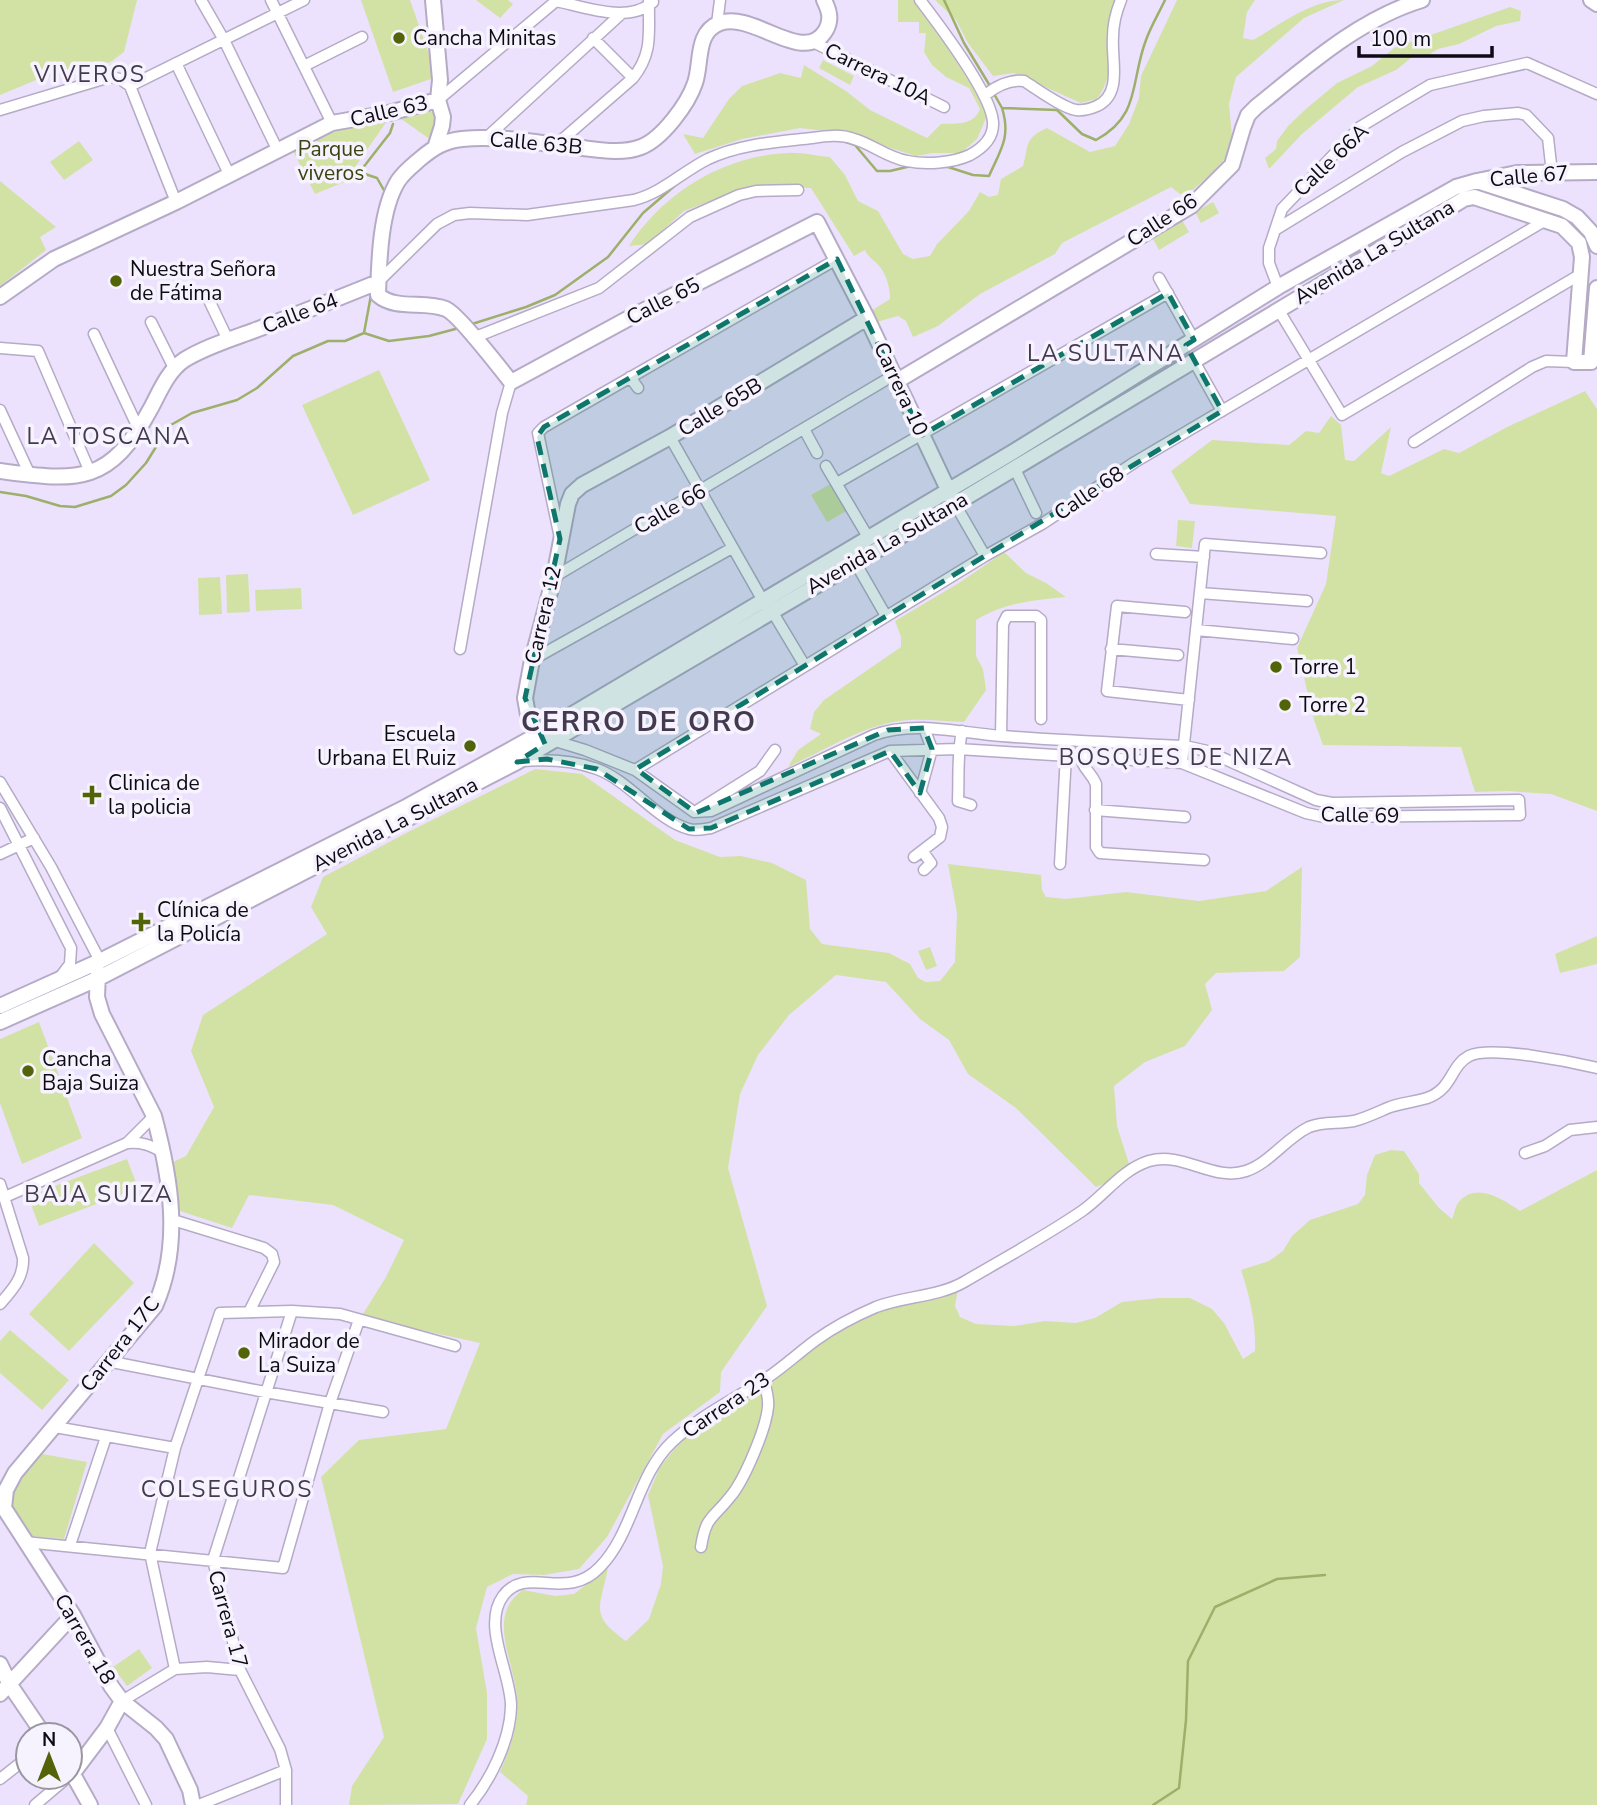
<svg xmlns="http://www.w3.org/2000/svg" width="1597" height="1805" viewBox="0 0 1597 1805" font-family="'Nunito Sans',sans-serif">
<rect width="100%" height="100%" fill="#ece2fe"/>
<!-- green -->
<path fill="#d2e2a5" d="M 0,0 L 137,0 L 124,52 L 112,61 L 95,68 L 41,78 L 0,95 Z
M 361,0 L 410,0 L 437,77 L 393,92 Z
M 476,0 L 508,0 L 513,4 L 500,18 Z
M 898,0 L 914,0 L 922,7 L 979,97 L 987,116 L 977,139 L 961,153 L 933,153 L 916,156 L 842,133 L 800,128 L 742,139 L 695,154 L 683,134 L 703,138 L 729,99 L 742,86 L 780,73 L 801,78 L 804,65 L 846,91 L 870,110 L 927,138 L 941,124 C 957,123 973,126 980,109 L 969,88 L 946,77 L 932,65 L 924,52 L 926,33 L 919,33 L 919,22 L 898,22 Z
M 935,0 L 1118,0 C 1115,7 1110,14 1109,21 C 1101,54 1120,66 1097,99 L 1081,103 L 1014,73 L 993,76 L 968,43 L 956,20 Z
M 1177,0 L 1255,0 L 1247,12 L 1243,38 L 1253,40 C 1281,24 1311,0 1344,0 L 1304,18 L 1236,77 L 1229,104 L 1232,137 L 1228,155 L 1211,174 L 1189,193 L 1180,194 L 1171,187 L 1062,243 L 1055,254 L 980,294 L 938,326 L 913,337 L 906,321 L 898,316 L 877,322 L 871,311 L 890,299 C 890,289 887,276 880,267 C 875,260 868,258 865,250 L 854,256 L 811,188 L 747,187 L 684,211 L 648,244 L 629,246 C 663,193 723,156 787,153 C 801,152 816,156 830,157 L 845,175 L 858,201 L 878,211 L 903,254 L 913,259 L 930,256 L 937,244 L 969,211 L 980,192 L 989,197 L 998,195 L 1001,179 L 1023,166 C 1029,145 1024,138 1047,128 L 1090,152 L 1115,146 L 1129,124 L 1139,98 L 1141,76 Z
M 1510,7 L 1521,11 L 1520,21 L 1496,26 L 1459,44 L 1438,49 L 1427,56 L 1416,54 L 1396,70 L 1358,87 L 1302,134 L 1269,169 L 1265,158 L 1276,149 L 1277,141 L 1288,126 L 1307,108 L 1337,83 L 1372,66 L 1394,48 Z
M 823,60 L 854,76 L 850,85 L 819,68 Z
M 425,109 L 434,113 L 437,118 L 431,140 L 397,116 Z
M 387,121 L 355,167 L 359,176 L 315,194 L 293,151 L 340,129 Z
M 79,141 L 93,160 L 64,180 L 50,162 Z
M 0,181 L 56,227 L 40,237 L 46,250 L 0,286 Z
M 1213,202 L 1219,213 L 1201,223 L 1195,212 Z
M 1182,220 L 1189,232 L 1159,250 L 1152,237 Z
M 379,370 L 430,480 L 353,515 L 302,405 Z
M 1585,391 L 1597,409 L 1597,811 L 1551,794 L 1507,791 L 1475,792 L 1461,747 L 1323,745 L 1314,720 L 1297,648 L 1326,584 L 1336,516 L 1190,504 L 1171,471 L 1212,440 L 1289,445 L 1306,431 L 1319,433 L 1331,416 L 1341,425 L 1345,460 L 1354,461 L 1391,427 L 1381,473 L 1389,476 L 1444,449 L 1459,453 L 1507,427 Z
M 834,482 L 850,509 L 827,522 L 811,495 Z
M 1178,520 L 1195,521 L 1192,548 L 1176,546 Z
M 1004,552 L 1026,573 L 1046,583 L 1066,597 C 1033,600 1004,603 976,620 L 976,656 L 983,669 L 986,690 L 964,722 C 942,721 920,718 899,721 C 860,727 823,751 788,767 L 798,750 L 821,734 L 810,729 L 814,712 L 824,700 L 901,647 L 901,637 L 895,621 L 962,581 Z
M 248,574 L 250,612 L 227,613 L 226,575 Z
M 220,577 L 222,614 L 199,615 L 198,578 Z
M 301,588 L 302,609 L 256,611 L 255,590 Z
M 535,769 L 582,774 L 675,840 L 720,857 L 741,856 L 772,863 L 806,880 L 810,929 L 822,944 L 889,953 L 910,964 L 918,978 L 926,982 L 940,981 L 955,962 L 957,913 L 948,864 L 1041,875 L 1042,890 L 1046,897 L 1066,899 L 1126,892 L 1199,901 L 1266,891 L 1302,867 L 1300,957 L 1284,971 L 1216,973 L 1205,984 L 1212,1010 L 1185,1046 L 1145,1062 L 1114,1086 L 1117,1126 L 1132,1173 L 1096,1187 L 1016,1108 L 968,1074 L 949,1040 L 920,1019 L 886,982 L 836,975 L 789,1015 L 758,1055 L 740,1094 L 728,1168 L 767,1306 L 721,1372 L 720,1392 L 663,1434 L 607,1537 L 579,1569 L 544,1575 L 513,1574 L 487,1587 L 476,1628 L 487,1693 L 487,1739 L 458,1804 L 349,1805 L 352,1786 L 384,1737 L 321,1477 L 359,1440 L 446,1429 L 480,1343 L 361,1317 L 386,1277 L 404,1240 L 333,1205 L 249,1195 L 232,1228 L 180,1211 L 171,1163 L 186,1156 L 214,1107 L 191,1051 L 203,1015 L 327,934 L 311,907 L 323,877 L 410,831 Z
M 1597,936 L 1597,964 L 1560,973 L 1555,954 Z
M 930,947 L 937,966 L 926,970 L 918,951 Z
M 39,1022 L 82,1138 L 22,1164 L 0,1103 L 0,1039 Z
M 1391,1150 L 1404,1151 L 1419,1174 L 1419,1183 L 1439,1208 L 1452,1219 C 1454,1215 1455,1207 1458,1203 C 1476,1181 1502,1199 1520,1211 L 1597,1170 L 1597,1805 L 526,1805 L 528,1796 L 500,1772 C 510,1749 519,1724 517,1698 C 515,1663 485,1615 523,1590 L 555,1596 L 574,1594 L 608,1568 C 600,1608 589,1615 626,1641 L 649,1619 L 661,1584 L 663,1566 L 648,1495 L 660,1467 L 682,1440 L 722,1407 L 818,1341 L 882,1308 L 958,1290 L 955,1306 L 960,1317 L 976,1324 L 1014,1326 L 1045,1321 L 1076,1323 L 1095,1318 L 1122,1302 L 1159,1298 L 1190,1298 L 1212,1309 L 1224,1323 L 1243,1359 L 1255,1351 C 1256,1323 1250,1297 1241,1270 L 1269,1261 L 1283,1251 L 1292,1236 L 1310,1220 L 1358,1204 L 1365,1195 L 1367,1175 L 1375,1155 Z
M 127,1159 L 138,1188 L 39,1226 L 28,1196 Z
M 94,1243 L 134,1283 L 69,1351 L 29,1314 Z
M 10,1330 L 69,1380 L 42,1410 L 0,1373 L 0,1341 Z
M 37,1453 L 87,1462 L 64,1539 L 29,1536 L 9,1506 L 10,1490 Z
M 139,1649 L 152,1668 L 127,1686 L 113,1667 Z"/>
<g fill="none" stroke-linecap="round" stroke-linejoin="round">
<!-- stream -->
<path stroke="#9daf69" stroke-width="2.5" d="M 944,0 L 964,43 L 990,86
M 993,92 L 1002,108
M 843,141 L 855,145 L 877,171 L 890,171 L 911,166
M 945,166 L 973,175 L 989,176 C 1001,149 1011,137 1002,108 L 1057,110 L 1082,134 L 1096,140 C 1141,116 1130,82 1146,40 C 1151,26 1159,13 1165,0
M 385,192 L 377,178 L 362,173 L 362,169 L 390,133 L 393,124
M 472,324 L 526,307 L 555,295 L 608,257 L 643,213 L 678,183
M 364,333 L 371,295
M 0,492 L 26,496 L 60,506 L 75,507 L 111,496 L 126,485 L 146,463 L 169,426 L 192,413 L 237,400 L 257,388 L 293,356 L 328,341 L 345,341 L 364,333 L 389,341 L 429,336 L 459,328
M 1153,1805 L 1179,1788 L 1186,1720 L 1188,1661 L 1215,1607 L 1277,1579 L 1325,1575"/>
<!-- street casing -->
<g stroke="#b5abc6" stroke-width="13">
<path id="street" d="M 201,0 L 224,40 L 277,149
M 271,0 L 332,123
M 556,1 C 585,7 628,24 653,2
M 717,24 L 720,0
M 593,38 L 633,78
M 813,42 L 944,107
M 176,63 L 229,174
M 304,66 L 362,37
M 130,86 L 304,0
M 130,86 L 176,202
M 985,95 C 995,87 1010,79 1024,81 C 1037,89 1061,107 1076,110 C 1083,111 1090,109 1097,106 C 1123,94 1111,59 1113,37 C 1113,24 1116,12 1121,0
M 438,100 L 556,1
M 0,110 L 110,77 L 120,79 L 130,86
M 486,138 L 621,14
M 556,145 L 633,78 C 654,52 648,31 649,0
M 1275,230 L 1402,152 L 1462,121 L 1484,116 L 1518,113 L 1526,115 L 1548,138 L 1552,173
M 1159,278 L 1194,340
M 378,282 L 437,224 L 454,215 L 470,213 L 527,215 L 634,200 C 662,193 682,172 708,159 C 740,144 776,142 812,138 C 826,136 840,134 854,139 C 872,144 888,158 907,161 C 926,165 953,163 970,155 C 983,148 994,138 993,122 C 991,93 939,25 920,0
M 1278,287 L 1269,263 L 1269,248 L 1282,209 L 1360,127 L 1398,104 L 1430,85 L 1527,63 L 1597,94
M 206,294 L 228,340
M 1278,309 L 1342,415 L 1581,274
M 151,322 L 174,368
M 94,334 L 139,430
M 473,338 L 599,288 L 690,217 L 739,195 L 756,191 L 798,190
M 0,348 L 38,351 L 90,472
M 1194,361 L 1222,411
M 630,377 L 638,388
M 0,410 L 30,475
M 804,429 L 817,453
M 670,437 L 762,599
M 1414,442 L 1532,367 L 1546,361 L 1574,362
M 826,466 L 868,537
M 1014,467 L 1036,513
M 837,483 L 1168,293
M 955,504 L 985,556
M 560,538 L 538,433 L 544,427 L 837,259
M 1156,554 L 1204,557
M 855,562 L 886,616
M 554,577 L 894,375
M 1200,593 L 1307,601
M 772,611 L 805,666
M 1185,612 L 1117,606 L 1107,691 L 1189,700
M 1196,630 L 1293,639
M 460,649 L 502,413 L 511,382
M 1111,649 L 1178,655
M 532,660 L 732,548
M 962,731 C 957,754 959,778 958,801 L 971,805
M 1001,736 L 1003,624 L 1007,616 L 1036,616 L 1041,620 L 1041,719
M 552,740 L 585,750 L 635,770 L 694,812
M 890,751 L 939,818 L 942,827 L 940,837 L 914,857
M 1080,751 C 1081,769 1090,770 1096,784 L 1096,847 L 1100,853 L 1204,860
M 521,761 C 547,759 573,760 597,769 C 630,781 657,821 689,829 C 696,831 704,829 711,828 L 890,751 L 958,749 L 1182,763 L 1306,813 L 1324,817 L 1520,815 L 1519,800 L 1332,803 L 1316,800 L 1207,751 L 1185,746 C 1124,743 1063,741 1002,736 C 960,733 914,720 874,735 L 711,811 L 694,812
M 1182,763 L 1205,544 L 1321,553
M 635,770 L 985,556 L 1042,524 L 1135,462 L 1546,220
M 0,782 L 51,867 L 100,961
M 920,793 L 932,749 L 924,728
M 0,808 L 71,948 L 70,964 L 61,976
M 698,810 L 760,771 L 775,750
M 1095,810 L 1185,817
M 923,852 L 931,863 L 924,870
M 0,854 L 34,838
M 1060,864 L 1066,755
M 128,1143 C 142,1142 150,1145 162,1152
M 1525,1153 L 1545,1146 L 1570,1130 L 1597,1127
M 0,1184 L 23,1258 C 24,1278 12,1290 0,1304
M 5,1197 L 127,1143 L 154,1116
M 173,1220 L 264,1248 L 272,1254 L 274,1262 L 249,1312
M 107,1361 L 265,1392 L 383,1412
M 55,1427 L 175,1448
M 25,1542 L 283,1568 L 330,1403 L 359,1320
M 70,1545 L 106,1437
M 701,1547 C 706,1515 713,1519 730,1497 C 744,1481 766,1429 768,1407 C 769,1398 766,1389 764,1381
M 175,1669 L 150,1553 L 175,1448 L 220,1313 L 292,1311 L 340,1314 L 455,1346
M 122,1701 L 175,1669 L 207,1667 L 240,1670
M 107,1728 L 146,1805
M 0,1779 L 28,1757
M 35,1805 L 68,1777
M 199,1805 L 286,1770
M 286,1805 L 286,1770 L 280,1749 L 240,1670 L 213,1560 L 292,1311
M 470,1805 C 491,1779 510,1741 511,1707 C 512,1675 481,1626 503,1596 C 527,1564 566,1603 600,1567 C 634,1532 636,1476 672,1442 C 698,1417 731,1401 761,1382 C 780,1370 797,1354 816,1340 C 834,1327 855,1316 876,1307 C 904,1296 938,1297 964,1282 C 1003,1259 1044,1237 1082,1211 C 1105,1195 1121,1170 1149,1161 C 1183,1151 1213,1182 1246,1171 C 1270,1163 1286,1138 1309,1127 C 1323,1121 1338,1124 1354,1121 C 1366,1118 1378,1112 1390,1107 C 1401,1103 1414,1102 1427,1098 C 1453,1089 1450,1066 1469,1056 C 1490,1045 1572,1062 1597,1068"/>
</g>
<!-- secondary casing -->
<g stroke="#b5abc6" stroke-width="18">
<path id="secondary" d="M 433,0 L 440,80 L 438,100 L 443,117 L 442,126 L 436,145
M 824,0 C 829,10 832,19 826,30 C 804,67 754,11 720,23 C 695,32 702,63 695,83 C 688,104 662,139 641,147 C 620,155 595,149 573,147 C 537,143 498,135 462,139 C 444,141 433,148 420,159 C 412,166 404,172 398,181 C 380,210 379,262 378,295 C 397,311 424,300 446,309 C 458,314 500,368 511,382 L 633,316 L 817,222 L 867,318 L 951,496
M 1591,0 L 1597,4
M 1477,181 L 1517,173 L 1597,172
M 0,297 L 54,259 L 176,202 L 332,123 L 389,113 L 438,100
M 897,381 L 1191,206 L 1232,165 L 1243,128 L 1248,115 L 1256,107 C 1307,66 1359,19 1422,0
M 0,471 C 80,482 110,484 151,408 C 160,391 168,371 184,360 C 205,347 231,339 253,331 C 295,315 337,299 378,282
M 539,734 L 528,715 L 525,698 L 532,660 L 554,577 L 568,504 L 572,494 L 582,485 L 670,437 L 867,318
M 98,972 L 97,997 L 102,1014 L 154,1116 C 171,1179 182,1245 155,1306 L 15,1473 L 6,1490 L 4,1508 L 73,1615 L 111,1686 L 122,1701 L 156,1728 L 166,1739 L 190,1790 L 193,1805
M 0,1006 L 100,961 L 408,806 L 539,734 L 1013,452 L 1278,287 L 1456,187 L 1477,181 L 1563,209 L 1577,217 L 1591,232 L 1597,246
M 0,1022 L 97,979 L 517,762 L 955,504 L 1464,199 L 1474,197 L 1562,226 L 1579,243 L 1582,257 L 1574,362 L 1591,362 L 1597,288
M 0,1664 L 10,1685 L 44,1735
M 0,1694 L 73,1615
M 70,1769 L 90,1805
M 73,1773 L 107,1728 L 122,1701"/>
</g>
<!-- street -->
<use href="#street" stroke="#fff" stroke-width="10"/>
<!-- secondary -->
<use href="#secondary" stroke="#fff" stroke-width="14"/>
</g>
<!-- marked area -->
<path fill="#0f766e" fill-opacity="0.2" stroke="#0f766e" stroke-width="5" stroke-dasharray="14 9" stroke-linejoin="round" d="M 837,259 L 922,435 L 1168,293 L 1194,340 L 1186,345 L 1222,411 L 636,769 L 696,813 L 888,730 L 924,728 L 932,749 L 920,793 L 890,751 L 711,828 L 689,829 L 597,769 L 547,759 L 517,762 L 545,744 L 525,698 L 560,539 L 537,437 L 544,427 Z"/>
<!-- markers -->
<g fill="#536309" stroke="#f7f3fe" stroke-width="2.5">
<circle cx="399" cy="38" r="7"/>
<circle cx="116" cy="281" r="7"/>
<circle cx="1276" cy="667" r="7"/>
<circle cx="1285" cy="705" r="7"/>
<circle cx="470" cy="746" r="7"/>
<path d="M88.5 784.5h7v7h7v7h-7v7h-7v-7h-7v-7h7z"/>
<path d="M137.5 911.5h7v7h7v7h-7v7h-7v-7h-7v-7h7z"/>
<circle cx="28" cy="1071" r="7"/>
<circle cx="244" cy="1353" r="7"/>
</g>
<g text-anchor="middle" stroke-width="7" stroke-linejoin="round" paint-order="stroke">
<!-- poi labels -->
<g font-size="21" fill="#0e0a13" stroke="#f7f3fe" text-anchor="start">
<text x="413" y="45">Cancha Minitas</text>
<text x="130" y="276">Nuestra Señora<tspan x="130" dy="24">de Fátima</tspan></text>
<text x="1290" y="674">Torre 1</text>
<text x="1299" y="712">Torre 2</text>
<text x="456" y="741" text-anchor="end">Escuela<tspan x="456" dy="24">Urbana El Ruiz</tspan></text>
<text x="108" y="790">Clinica de<tspan x="108" dy="24">la policia</tspan></text>
<text x="157" y="917">Clínica de<tspan x="157" dy="24">la Policía</tspan></text>
<text x="42" y="1066">Cancha<tspan x="42" dy="24">Baja Suiza</tspan></text>
<text x="258" y="1348">Mirador de<tspan x="258" dy="24">La Suiza</tspan></text>
</g>
<!-- street labels -->
<g font-size="21" fill="#0e0a13" stroke="#f7f3fe">
<text transform="translate(878 74) rotate(26)" y="7">Carrera 10A</text>
<text transform="translate(389 111) rotate(-13)" y="7">Calle 63</text>
<text transform="translate(536 143) rotate(5)" y="7">Calle 63B</text>
<text transform="translate(1331 160) rotate(-44)" y="7">Calle 66A</text>
<text transform="translate(1529 176) rotate(-5)" y="7">Calle 67</text>
<text transform="translate(1162 220) rotate(-33)" y="7">Calle 66</text>
<text transform="translate(1374 252) rotate(-31)" y="7">Avenida La Sultana</text>
<text transform="translate(663 301) rotate(-27)" y="7">Calle 65</text>
<text transform="translate(300 313) rotate(-21)" y="7">Calle 64</text>
<text transform="translate(901 389) rotate(65)" y="7">Carrera 10</text>
<text transform="translate(720 407) rotate(-31)" y="7">Calle 65B</text>
<text transform="translate(1089 493) rotate(-34)" y="7">Calle 68</text>
<text transform="translate(670 509) rotate(-30)" y="7">Calle 66</text>
<text transform="translate(887 543) rotate(-30)" y="7">Avenida La Sultana</text>
<text transform="translate(543 615) rotate(-77)" y="7">Carrera 12</text>
<text transform="translate(1360 815) rotate(1)" y="7">Calle 69</text>
<text transform="translate(395 824) rotate(-27)" y="7">Avenida La Sultana</text>
<text transform="translate(120 1344) rotate(-52)" y="7">Carrera 17C</text>
<text transform="translate(726 1405) rotate(-34)" y="7">Carrera 23</text>
<text transform="translate(228 1619) rotate(75)" y="7">Carrera 17</text>
<text transform="translate(85 1639) rotate(60)" y="7">Carrera 18</text>
</g>
<!-- park labels -->
<g font-size="21" fill="#38430d" stroke="#f7f3fe">
<text x="331" y="156">Parque<tspan x="331" dy="24">viveros</tspan></text>
</g>
<!-- neighbourhood labels -->
<g font-size="23" letter-spacing="2" fill="#433a50" stroke="#f7f3fe">
<text x="90" y="82">VIVEROS</text>
<text x="1106" y="361">LA SULTANA</text>
<text x="109" y="444">LA TOSCANA</text>
<text x="1176" y="765">BOSQUES DE NIZA</text>
<text x="99" y="1202">BAJA SUIZA</text>
<text x="227" y="1497">COLSEGUROS</text>
</g>
<!-- district labels -->
<g font-size="28" font-weight="bold" letter-spacing="2" fill="#433a50" stroke="#f7f3fe">
<text x="639" y="731">CERRO DE ORO</text>
</g>
</g>
<!-- north arrow -->
<g transform="translate(49 1756)"><circle r="33" fill="#f7f3fe" stroke="#9a96a0" stroke-width="2"/>
<path d="M0-5L12 26L0 18L-12 26Z" fill="#536309"/>
<text y="-10" font-size="19" font-weight="bold" text-anchor="middle" fill="#0e0a13">N</text>
</g>
<!-- scale -->
<path d="M1359 46v10h133v-10" fill="none" stroke="#0e0a13" stroke-width="3.5"/>
<text x="1370" y="46" font-size="21" fill="#0e0a13" stroke="#f7f3fe" stroke-width="5" paint-order="stroke">100 m</text>
</svg>
